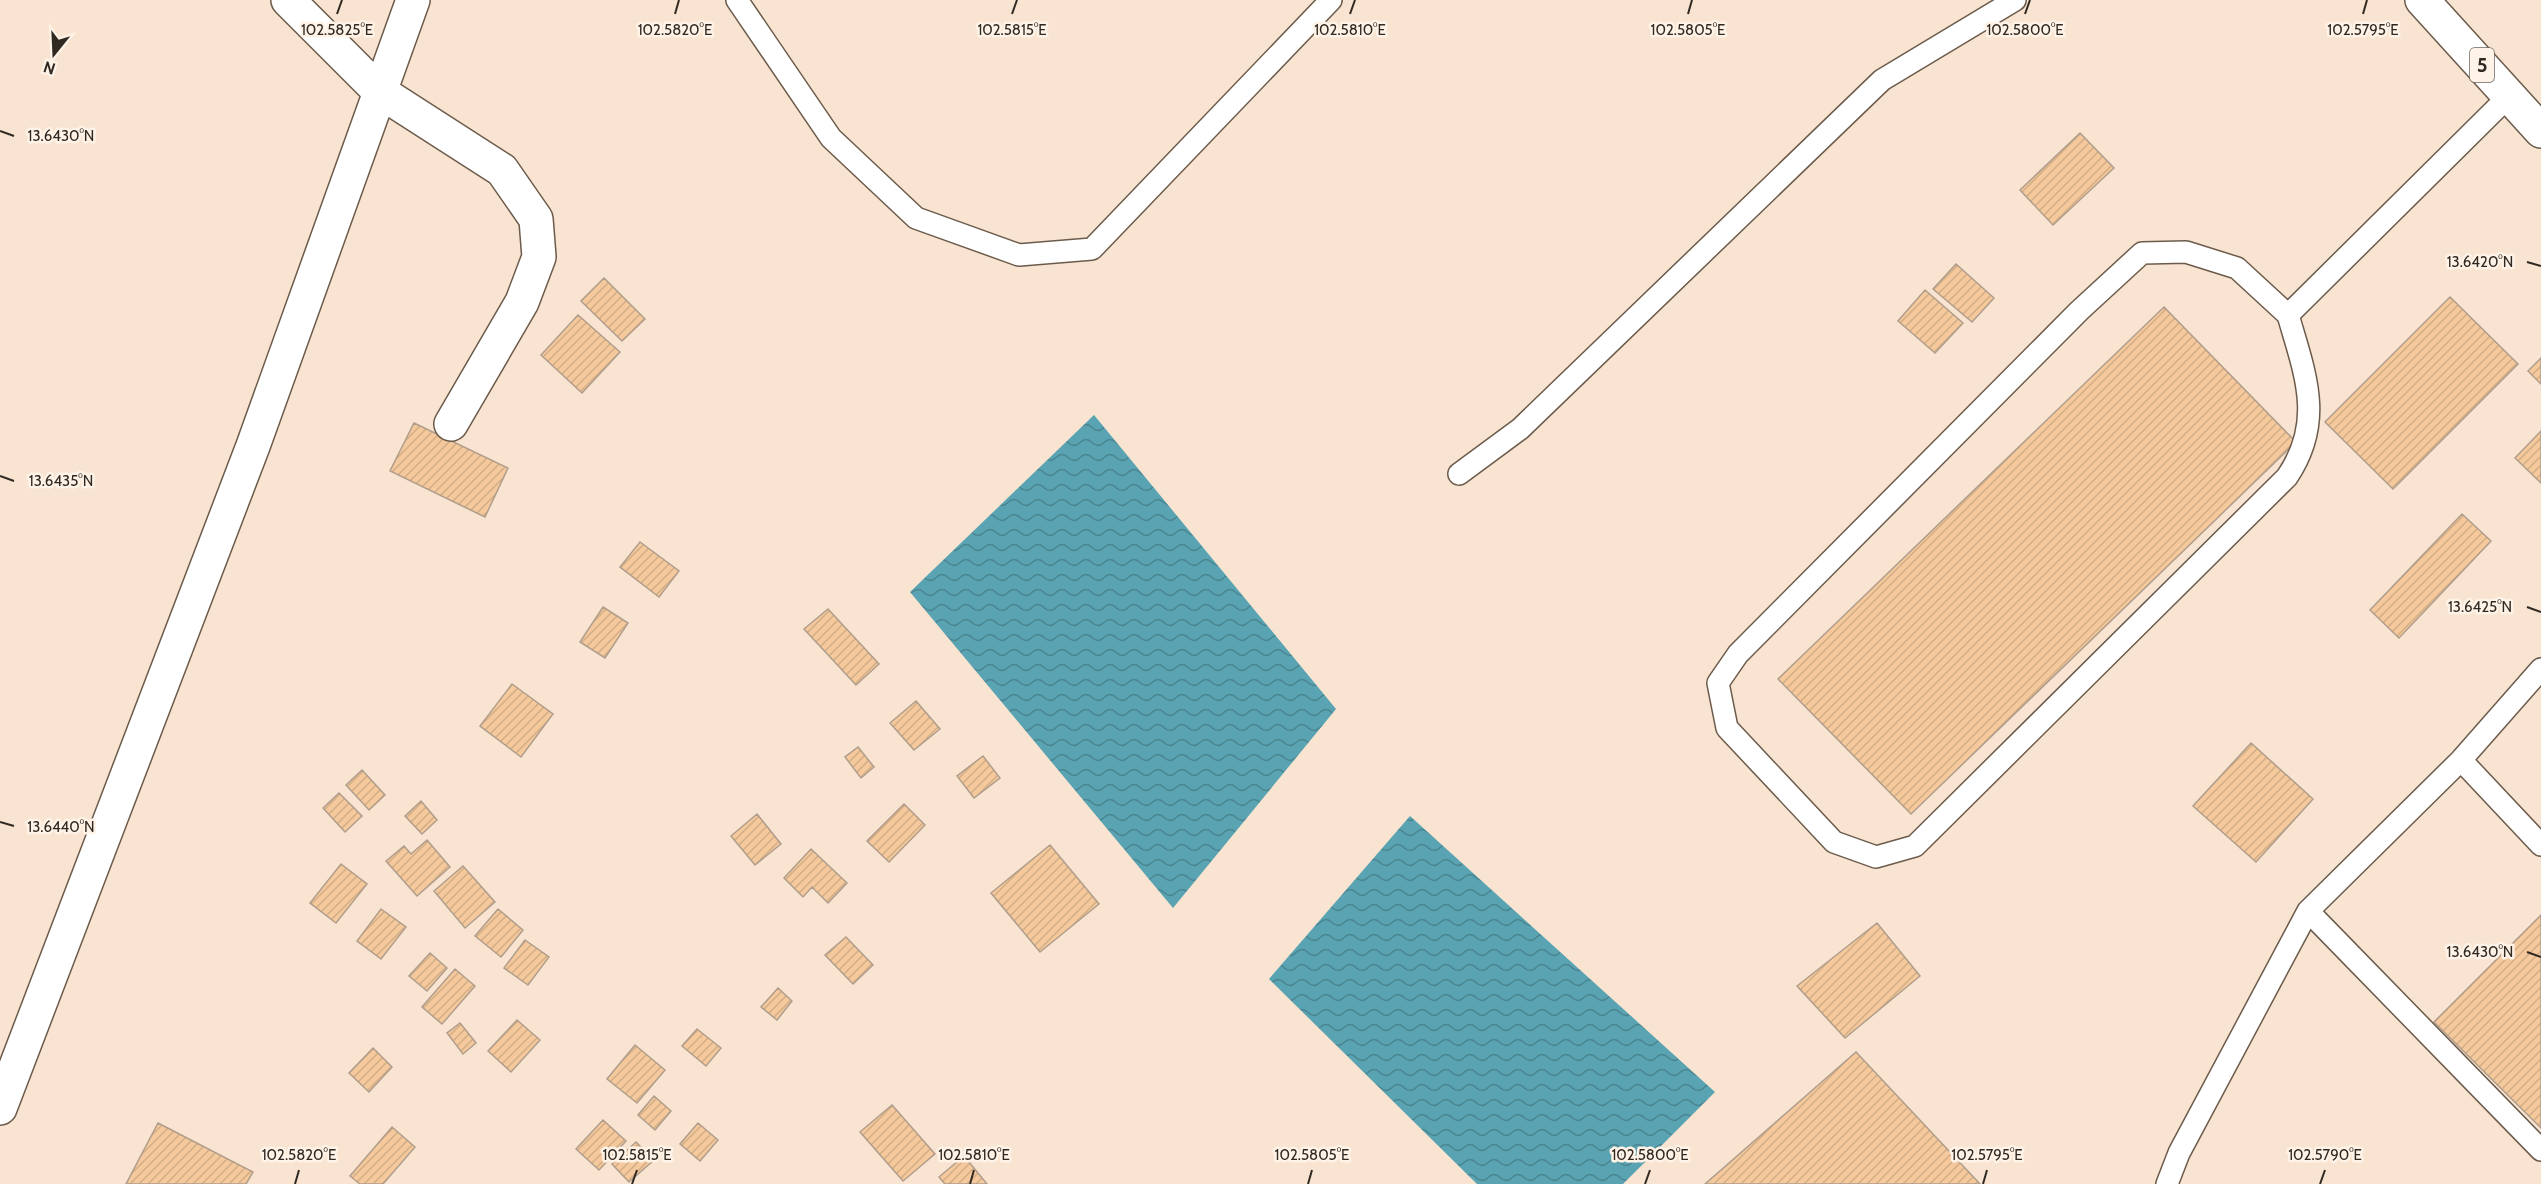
<svg xmlns="http://www.w3.org/2000/svg" width="2541" height="1184" viewBox="0 0 2541 1184" font-family="Cabin,sans-serif">
<defs>
<pattern id="water-waves" width="16" height="10" patternUnits="userSpaceOnUse" patternTransform="scale(1.5)"><rect width="16" height="10" fill="#59a3b2"/><path d="M0 5q4-4 8 0t8 0" fill="none" stroke="#4a8590"/></pattern>
<pattern id="building-hatch" width="6" height="6" patternUnits="userSpaceOnUse" patternTransform="scale(1.5)"><rect width="6" height="6" fill="#f5c99c"/><path d="M-1 1l2-2M0 6l6-6M5 7l2-2" fill="none" stroke="#d2ad86"/></pattern>
</defs>
<rect width="100%" height="100%" fill="#f8e4d1"/>
<!-- water -->
<path fill="url(#water-waves)" d="M 1094,415 L 1336,709 L 1173,908 L 910,592 Z
M 1410,816 L 1715,1092 L 1623,1184 L 1477,1184 L 1269,979 Z"/>
<!-- building -->
<path fill="url(#building-hatch)" stroke="#b09d8b" stroke-width="1.5" d="M 2080,133 L 2114,168 L 2053,225 L 2020,190 Z
M 1956,264 L 1994,298 L 1972,322 L 1933,289 Z
M 604,278 L 645,319 L 622,341 L 581,301 Z
M 1925,290 L 1963,323 L 1935,353 L 1898,321 Z
M 2450,297 L 2518,364 L 2393,489 L 2325,422 Z
M 2164,307 L 2296,442 L 1911,814 L 1778,679 Z
M 578,315 L 620,352 L 582,393 L 541,355 Z
M 2541,358 L 2541,384 L 2528,371 Z
M 414,423 L 508,468 L 485,517 L 390,471 Z
M 2541,431 L 2541,483 L 2515,458 Z
M 2462,514 L 2491,541 L 2399,638 L 2370,610 Z
M 640,542 L 679,571 L 659,597 L 620,567 Z
M 603,607 L 628,623 L 605,658 L 580,642 Z
M 828,609 L 879,664 L 856,685 L 804,629 Z
M 512,684 L 553,714 L 521,757 L 480,726 Z
M 916,701 L 940,729 L 914,750 L 890,723 Z
M 2251,743 L 2313,799 L 2256,862 L 2193,806 Z
M 858,747 L 874,767 L 861,778 L 845,757 Z
M 983,756 L 1000,778 L 974,798 L 957,776 Z
M 362,770 L 385,795 L 369,810 L 346,785 Z
M 339,793 L 362,816 L 345,832 L 323,808 Z
M 421,801 L 437,820 L 422,834 L 405,816 Z
M 904,804 L 925,825 L 889,862 L 867,841 Z
M 757,814 L 781,844 L 755,865 L 731,836 Z
M 427,840 L 450,867 L 417,896 L 386,861 L 404,846 L 411,854 Z
M 1050,845 L 1099,904 L 1040,952 L 991,893 Z
M 811,849 L 847,883 L 828,903 L 812,887 L 803,897 L 784,878 Z
M 341,864 L 367,884 L 336,923 L 310,903 Z
M 463,866 L 495,902 L 465,928 L 434,891 Z
M 381,909 L 406,927 L 381,959 L 357,941 Z
M 498,909 L 523,930 L 501,957 L 475,936 Z
M 2541,915 L 2541,1128 L 2434,1022 Z
M 1877,923 L 1920,976 L 1845,1038 L 1797,986 Z
M 846,937 L 873,965 L 853,984 L 825,955 Z
M 525,940 L 549,957 L 528,985 L 504,968 Z
M 430,953 L 447,968 L 427,991 L 409,976 Z
M 455,969 L 475,986 L 442,1024 L 422,1007 Z
M 778,988 L 792,1001 L 777,1020 L 761,1007 Z
M 517,1020 L 540,1040 L 511,1072 L 488,1051 Z
M 460,1023 L 476,1043 L 463,1054 L 447,1033 Z
M 697,1029 L 721,1048 L 706,1066 L 682,1046 Z
M 635,1045 L 665,1070 L 637,1103 L 607,1079 Z
M 373,1048 L 392,1067 L 369,1092 L 349,1073 Z
M 1856,1052 L 1980,1184 L 1705,1184 Z
M 654,1096 L 671,1111 L 655,1130 L 638,1115 Z
M 892,1105 L 935,1154 L 903,1181 L 860,1132 Z
M 603,1120 L 626,1141 L 599,1170 L 576,1149 Z
M 158,1123 L 253,1172 L 246,1184 L 126,1184 Z
M 698,1123 L 718,1140 L 700,1161 L 680,1144 Z
M 392,1127 L 415,1147 L 383,1184 L 360,1184 L 350,1176 Z
M 636,1142 L 654,1160 L 629,1182 L 612,1164 Z
M 964,1156 L 987,1184 L 945,1184 L 939,1177 Z"/>
<g fill="none" stroke-linecap="round" stroke-linejoin="round">
<!-- lane casing -->
<g stroke="#6c5b4b" stroke-width="24">
<path id="lane" d="M 737,0 L 831,138 L 916,218 L 1019,255 L 1092,249 L 1331,0
M 2288,315 C 2305,374 2325,421 2287,477 L 1915,846 L 1876,857 L 1834,842 L 1727,728 L 1718,683 L 1738,654 L 2079,311 L 2142,253 L 2186,252 L 2237,268 L 2288,315 L 2509,96
M 1459,474 L 1520,429 L 1882,80 L 2015,0
M 2461,760 L 2541,845
M 2308,911 L 2541,1150
M 2167,1184 L 2179,1153 L 2308,911 L 2461,760 L 2541,669"/>
</g>
<!-- street casing -->
<g stroke="#6c5b4b" stroke-width="36">
<path id="street" d="M 288,0 L 379,91 L 502,170 L 536,219 L 539,257 L 522,302 L 451,424
M 0,1108 L 253,446 L 413,0"/>
</g>
<!-- highway casing -->
<g stroke="#6c5b4b" stroke-width="36">
<path id="highway" d="M 2422,0 L 2541,131"/>
</g>
<!-- lane -->
<use href="#lane" stroke="#fff" stroke-width="21"/>
<!-- street -->
<use href="#street" stroke="#fff" stroke-width="33"/>
<!-- highway -->
<use href="#highway" stroke="#fff" stroke-width="33"/>
</g>
<!-- ticks -->
<path fill="none" stroke="#302922" stroke-width="2" d="M 337,14 L 342,0M 675,14 L 679,0M 1012,14 L 1017,0M 1350,14 L 1355,0M 1688,14 L 1692,0M 2025,14 L 2030,0M 2363,14 L 2367,0M 0,131 L 14,136M 2527,262 L 2541,266M 0,476 L 14,481M 2527,607 L 2541,612M 0,822 L 14,826M 2527,952 L 2541,957M 295,1184 L 299,1170M 632,1184 L 637,1170M 970,1184 L 974,1170M 1308,1184 L 1312,1170M 1645,1184 L 1650,1170M 1983,1184 L 1987,1170M 2320,1184 L 2325,1170"/>
<g text-anchor="middle" stroke-width="5" stroke-linejoin="round" paint-order="stroke">
<!-- shield labels -->
<rect fill="#fff3e7" stroke="#6e665d" stroke-width="1.5" x="2470" y="48" width="24" height="34" rx="4.5"/>
<g font-size="20" font-weight="bold" fill="#302922">
<text x="2482" y="72">5</text>
</g>
</g>
<g font-size="15" text-anchor="middle" fill="#302922" stroke="#fff3e7" stroke-width="5" stroke-linejoin="round" paint-order="stroke">
<text x="337" y="35">102.5825°E</text>
<text x="675" y="35">102.5820°E</text>
<text x="1012" y="35">102.5815°E</text>
<text x="1350" y="35">102.5810°E</text>
<text x="1688" y="35">102.5805°E</text>
<text x="2025" y="35">102.5800°E</text>
<text x="2363" y="35">102.5795°E</text>
<text x="61" y="141">13.6430°N</text>
<text x="2480" y="267">13.6420°N</text>
<text x="61" y="486">13.6435°N</text>
<text x="2480" y="612">13.6425°N</text>
<text x="61" y="832">13.6440°N</text>
<text x="2480" y="957">13.6430°N</text>
<text x="299" y="1160">102.5820°E</text>
<text x="637" y="1160">102.5815°E</text>
<text x="974" y="1160">102.5810°E</text>
<text x="1312" y="1160">102.5805°E</text>
<text x="1650" y="1160">102.5800°E</text>
<text x="1987" y="1160">102.5795°E</text>
<text x="2325" y="1160">102.5790°E</text>
</g>
<!-- north arrow -->
<g transform="translate(54 54) rotate(198)" stroke="#fff3e7" stroke-width="4.5" paint-order="stroke">
<path d="M0-4.5L10 22L0 15L-10 22Z" fill="#302922"/>
<text y="-9" font-size="16" font-weight="bold" text-anchor="middle" fill="#302922">N</text>
</g>
</svg>
